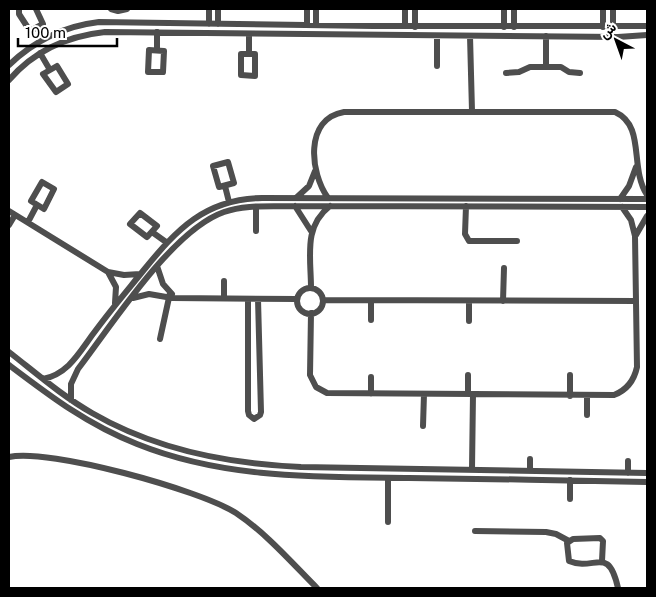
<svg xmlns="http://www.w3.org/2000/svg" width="656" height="597" viewBox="0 0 656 597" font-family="'Public Sans',Vazirmatn,sans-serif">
<rect width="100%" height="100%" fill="#fff"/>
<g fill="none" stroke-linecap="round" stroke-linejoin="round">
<!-- street -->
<path stroke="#4e4e4e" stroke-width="6" d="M 19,9 L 19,14 L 30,31 L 43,24 L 36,9
M 111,9 L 118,11 L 127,9
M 209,9 L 209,24
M 218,9 L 218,24
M 307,9 L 307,25
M 316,9 L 316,25
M 415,9 L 415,27
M 504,9 L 504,27
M 514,9 L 514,27
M 603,9 L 603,27
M 613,9 L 613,27
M 405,26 L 405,9
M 470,36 L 472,111
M 149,50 L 164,51 L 163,72 L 148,72 Z
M 157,50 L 157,32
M 40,53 L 50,70
M 249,53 L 249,34
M 241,54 L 255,54 L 255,76 L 241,75 Z
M 9,65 C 34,41 65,26 99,22 L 373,26 L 647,26
M 57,66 L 68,84 L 56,92 L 43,74 Z
M 437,66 L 437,36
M 546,67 L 546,36
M 506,73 L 519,72 L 530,67 L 561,67 L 569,72 L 580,73
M 9,80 C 34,51 68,36 105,32 L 618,37 L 647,35
M 228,162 L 234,183 L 219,187 L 213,166 Z
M 42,182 L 54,189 L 44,209 L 31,201 Z
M 225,186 L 229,202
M 296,198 L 309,186 L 315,171
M 328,198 C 310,173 304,119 344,112 L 615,112 C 646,126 629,167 647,195
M 620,199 L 629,186 L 636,167
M 295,206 L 311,231
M 466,206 L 465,234 L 469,241 L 517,241
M 256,207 L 256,231
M 9,211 L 108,272 L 124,275 L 140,274
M 140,213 L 157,226 L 147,237 L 130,224 Z
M 28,222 L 37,205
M 9,225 L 15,215
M 152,232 L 166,242
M 636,235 L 647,216
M 157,266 L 163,284 L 172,294
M 108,272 L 116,287 L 115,303
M 311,288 C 311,257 303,227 330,206
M297 301a13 13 0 1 1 26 0a13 13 0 1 1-26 0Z
M 133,298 L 149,294 L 172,298 L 297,299
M 224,298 L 224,281
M 248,299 L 248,411 L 249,415 L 254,419 L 260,415 L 261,412 L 258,299
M 323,300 L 636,301
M 469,301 L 469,321
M 503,301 L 504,268
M 311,313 L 310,375 L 316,387 L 327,393 L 614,395 C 627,390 634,381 637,367 L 635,236 L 631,220 L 622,207
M 371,320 L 371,301
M 160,339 L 170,293
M 9,352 C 36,373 62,396 92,413 C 154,449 230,464 301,467 L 647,473
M 9,365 C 50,396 88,425 137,444 C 224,479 317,477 409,478 C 488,479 568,480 647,482
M 468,375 L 468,394
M 570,375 L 570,396
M 371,377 L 371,394
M 43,379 C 68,374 79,353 93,334 C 109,312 126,292 143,271 C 177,229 205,199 262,198 L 647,199
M 587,396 L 587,415
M 71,400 L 71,384 L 78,369 C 112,325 172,230 224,212 C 246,204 272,207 295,206 L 647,207
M 423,426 L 424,394
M 9,457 C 49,448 200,490 236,513 C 266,533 291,562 317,588
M 530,459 L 530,471
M 472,469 L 473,394
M 628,473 L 628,461
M 388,478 L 388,522
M 570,480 L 570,499
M 475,531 L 546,532 L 556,534 L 569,541
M 602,561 L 603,541 L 600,538 L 573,539 L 567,543 L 569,561 C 595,572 608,544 618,588"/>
</g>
<!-- border -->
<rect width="656" height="597" fill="none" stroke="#000000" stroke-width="20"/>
<!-- north arrow -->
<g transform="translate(616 40) rotate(319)" stroke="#ffffff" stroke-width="4" paint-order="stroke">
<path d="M0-4L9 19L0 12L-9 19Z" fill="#000000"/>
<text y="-8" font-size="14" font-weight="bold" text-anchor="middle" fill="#000000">ش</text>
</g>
<!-- scale -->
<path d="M18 38v8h99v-8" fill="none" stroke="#000000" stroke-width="2.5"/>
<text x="25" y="38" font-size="15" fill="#000000" stroke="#ffffff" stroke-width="4" paint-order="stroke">100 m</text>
</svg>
